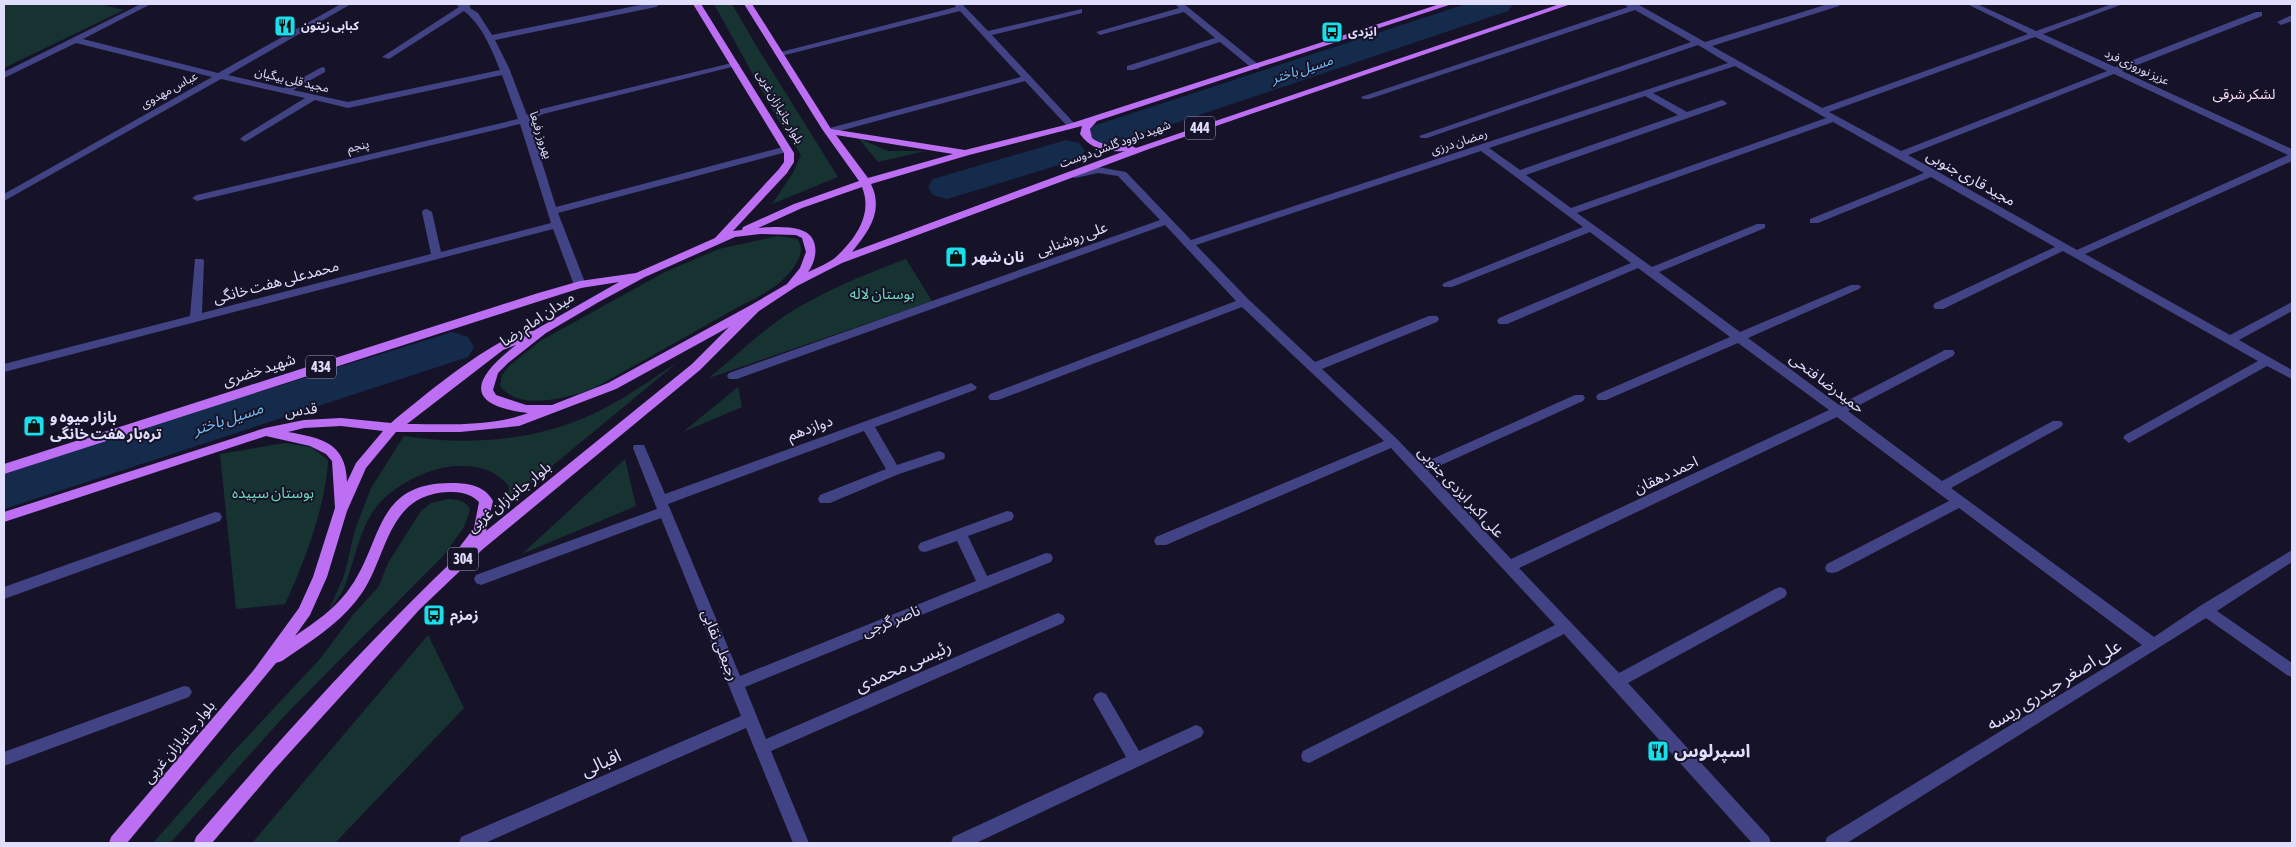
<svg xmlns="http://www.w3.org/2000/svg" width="2296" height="847" viewBox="0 0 2296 847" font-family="'Asap Condensed','Noto Sans Arabic',sans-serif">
<rect width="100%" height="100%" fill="#161329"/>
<!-- green -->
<path fill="#173331" d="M 4,4 L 99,4 L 124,10 L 4,68 Z
M 714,4 L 732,4 L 757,47 L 838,177 L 772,204 L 793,173 L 801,155 L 777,118 Z
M 858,138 L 888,151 L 925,151 L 878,162 Z
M 778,236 L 797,239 C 806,249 798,262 790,272 C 774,292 746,302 724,315 C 692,333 661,351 628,369 C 613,377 597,388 581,393 C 556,400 518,409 500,386 L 502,375 L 509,366 L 540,341 L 665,272 L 719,249 Z
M 906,259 L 932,301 L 709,378 C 733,358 757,335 783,317 C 820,292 864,275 906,259 Z
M 678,362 L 499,510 L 508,497 L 509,486 C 496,470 477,465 458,466 C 428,466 383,490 369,518 C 358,538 354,561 346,583 C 343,593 334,603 328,612 L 344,576 L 355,530 L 371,488 L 404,436 C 467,446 535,441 593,414 C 623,400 650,380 678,362 Z
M 738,387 L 742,407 L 683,432 Z
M 285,443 L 311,447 L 328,460 C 326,505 304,564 285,604 L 236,609 L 220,454 Z
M 625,459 L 636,506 L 522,554 Z
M 448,499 C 459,500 466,500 470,510 L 464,527 L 444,555 L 288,712 L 170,843 L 153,843 L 234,751 L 320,659 L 352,616 L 379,586 L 388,563 L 421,511 L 431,503 Z
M 428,635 L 464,708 L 335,843 L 252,843 Z"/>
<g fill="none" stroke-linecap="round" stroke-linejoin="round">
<!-- river -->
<path fill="#142b4c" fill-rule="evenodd" d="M 1466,4 L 1513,4 L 1508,11 L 1119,142 L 1106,145 L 1093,142 L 1088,134 L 1093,126 Z
M 1066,140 L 1079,143 L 1085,151 L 1079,159 L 947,199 L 933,195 L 928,187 L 933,179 Z
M 452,332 L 468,337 L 474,347 L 468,357 L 4,509 L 4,471 Z"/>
<!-- minor -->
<path fill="#424384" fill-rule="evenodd" d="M 141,4 L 151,4 L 83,39 L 218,73 L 341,4 L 351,4 L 228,75 L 284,88 L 322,67 L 325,68 L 325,72 L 293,90 L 348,102 L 500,70 C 492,50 482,25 464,11 L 389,59 L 382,57 L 459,7 L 456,4 L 470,4 L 470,8 L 478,13 L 492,35 L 645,4 L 660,4 L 656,7 L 495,40 L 509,68 L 527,115 L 537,110 L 736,62 L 740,65 L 543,114 L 529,121 L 556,207 L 787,146 L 792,149 L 790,151 L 558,213 L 586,285 L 584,287 L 576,287 L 574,285 L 553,229 L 4,372 L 4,364 L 190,316 L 195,259 L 203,259 L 204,261 L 202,313 L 431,254 L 422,212 L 423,210 L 427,209 L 432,212 L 441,252 L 551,223 L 520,124 L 197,201 L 192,198 L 197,195 L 518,119 L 502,75 L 348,108 L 315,100 L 245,142 L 240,139 L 242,137 L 305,98 L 221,79 L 4,201 L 4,194 L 212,77 L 76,43 L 4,78 L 4,72 Z
M 954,4 L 962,4 L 988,31 L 1082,9 L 1082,13 L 992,35 L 1075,124 L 1075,128 L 1069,128 L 1025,81 L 832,133 L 826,133 L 826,129 L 1021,77 L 960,11 L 781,56 L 777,53 L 956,7 Z
M 1175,4 L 1184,4 L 1259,65 L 1259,69 L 1253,69 L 1220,42 L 1133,70 L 1127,70 L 1127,66 L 1215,38 L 1184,12 L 1100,35 L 1096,32 L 1179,8 Z
M 1623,4 L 1639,5 L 1705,42 L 1828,4 L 1840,4 L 1839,6 L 1712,46 L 1822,108 L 2028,34 L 1967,4 L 1977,4 L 2036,31 L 2112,4 L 2123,4 L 2043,34 L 2115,67 L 2256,12 L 2262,12 L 2262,16 L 2122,71 L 2292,149 L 2292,161 L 2085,254 L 2230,335 L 2292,302 L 2292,311 L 2239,340 L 2292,370 L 2292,379 L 2267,366 L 2129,443 L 2123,438 L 2125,435 L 2258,361 L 2063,251 L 1943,309 L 1935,309 L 1933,306 L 1935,303 L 2055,247 L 1931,177 L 1818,223 L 1810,223 L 1810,219 L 1924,173 L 1833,122 L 1577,213 L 1652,267 L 1757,224 L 1765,224 L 1765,228 L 1659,272 L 1740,332 L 1851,285 L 1859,285 L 1861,287 L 1859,289 L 1748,338 L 1839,405 L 1945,350 L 1953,350 L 1955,353 L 1953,356 L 1848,411 L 1942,481 L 2053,421 L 2061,421 L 2063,424 L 2061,427 L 1951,488 L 2154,637 L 2200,606 L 2292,550 L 2292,562 L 2217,611 L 2292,663 L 2292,677 L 2287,675 L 2206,618 L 1847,843 L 1825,843 L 1827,837 L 2142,645 L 1959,508 L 1837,572 L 1832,573 L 1827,572 L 1825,568 L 1827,564 L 1949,501 L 1837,417 L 1519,568 L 1619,673 L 1775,589 L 1780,587 L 1785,589 L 1787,593 L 1785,597 L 1628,683 L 1769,837 L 1771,843 L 1752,843 L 1564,634 L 1309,763 L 1303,761 L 1301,756 L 1303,751 L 1555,625 L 1391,448 L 1166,545 L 1156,545 L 1154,541 L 1156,537 L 1384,441 L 1242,307 L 998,400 L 990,400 L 988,397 L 990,394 L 1236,301 L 1165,225 L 737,379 L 729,379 L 727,376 L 729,373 L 1160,220 L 1118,176 L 1098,173 L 1075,178 L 1070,175 L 1071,173 L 1098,167 L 1126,172 L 1191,240 L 1728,63 L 1698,45 L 1427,138 L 1421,138 L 1419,136 L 1691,42 L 1635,10 L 1369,99 L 1363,99 L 1361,97 L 1628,7 ZM 2035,37 L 2107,71 L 1901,151 L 1829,112 ZM 1735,66 L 1826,118 L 1571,208 L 1526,175 L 1725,105 L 1727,103 L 1722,100 L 1687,112 L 1653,93 ZM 2114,74 L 2288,155 L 2077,250 L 1908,155 ZM 1645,96 L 1678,115 L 1520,170 L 1489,148 ZM 1481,151 L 1583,227 L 1444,283 L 1442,285 L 1444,287 L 1452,287 L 1590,232 L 1631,263 L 1499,318 L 1497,321 L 1499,324 L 1507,324 L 1638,268 L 1730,337 L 1598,394 L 1596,397 L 1598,400 L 1606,400 L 1738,343 L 1829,410 L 1511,559 L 1428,471 L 1583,401 L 1585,398 L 1583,395 L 1575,395 L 1421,464 L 1397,439 L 1322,369 L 1437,322 L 1439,319 L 1437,316 L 1429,316 L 1315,362 L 1248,299 L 1196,245 Z
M 2292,15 L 2292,21 L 2281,25 L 2277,22 Z
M 971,383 L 977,387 L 975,390 L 875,427 L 897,465 L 939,451 L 944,453 L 945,456 L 944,459 L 899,474 L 830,503 L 820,503 L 818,499 L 820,495 L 886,469 L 864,431 L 668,504 L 740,676 L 976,581 L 957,541 L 925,552 L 920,551 L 918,547 L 920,543 L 1007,511 L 1012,512 L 1014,516 L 1012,520 L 968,536 L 987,576 L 1046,553 L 1051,554 L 1053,558 L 1051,562 L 745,687 L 766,739 L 1053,615 L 1058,613 L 1063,615 L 1065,619 L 1063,623 L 771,751 L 809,843 L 793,843 L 746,728 L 485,843 L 459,843 L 461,837 L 741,716 L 661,518 L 481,585 L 476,583 L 474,579 L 476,575 L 657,509 L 633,448 L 634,445 L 644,445 L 665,494 Z
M 215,512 L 220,513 L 222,517 L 220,521 L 4,599 L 4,587 Z
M 184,686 L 189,687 L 192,692 L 189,697 L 4,766 L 4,752 Z
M 1101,692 L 1106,694 L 1139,751 L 1196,725 L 1201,727 L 1204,732 L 1201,737 L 976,843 L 951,843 L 953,837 L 1126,757 L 1093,699 L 1096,694 Z"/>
<!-- major -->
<path fill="#bc6ff2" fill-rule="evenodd" d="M 693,4 L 701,4 L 794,153 L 794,162 L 787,173 L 733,231 L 742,230 L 743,227 L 794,204 L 859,181 L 822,129 L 744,4 L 752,4 L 831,129 L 965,150 L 1069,124 L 1440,4 L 1452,4 L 1097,121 L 1090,129 L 1092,138 C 1107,150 1123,140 1136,148 L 1560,4 L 1571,4 L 1149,149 L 842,263 L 797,286 L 759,311 L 700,370 L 483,549 L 420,609 L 273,771 L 212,843 L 194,843 L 196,837 C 280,739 367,642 461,553 L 458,549 L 474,528 L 479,502 C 470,493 461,492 448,492 C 383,495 389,562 356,601 C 336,626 308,643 282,661 L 276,663 L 127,843 L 109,843 L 111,837 L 253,671 L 299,608 L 313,577 L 335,508 L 332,461 L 326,454 L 310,446 L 266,436 L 4,522 L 4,512 L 265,428 L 304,420 L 341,418 L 391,423 C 416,402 503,329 533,331 L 619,282 L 581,288 L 543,300 L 4,474 L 4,464 L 535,294 L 580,281 L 636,273 L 715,238 L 779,169 L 784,162 L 784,153 ZM 1082,126 L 1080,134 C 1091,150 1107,152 1125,151 L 852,252 C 869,231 884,211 871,184 L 969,155 ZM 836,135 L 953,154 L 868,178 ZM 862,187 C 873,214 856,238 836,257 C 829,263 817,268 808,272 C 818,259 820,236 801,230 C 789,226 770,227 758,228 L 802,208 ZM 760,234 L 796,235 L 802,238 L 806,252 L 800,268 L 787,284 L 751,305 L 608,383 L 552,405 L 526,405 L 496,395 L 493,390 L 498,373 L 508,363 L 546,333 L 597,303 L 645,277 L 735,237 ZM 729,327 L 692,364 L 486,531 L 493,501 C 485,486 469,483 453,483 C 372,482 384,544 347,592 C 333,610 314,623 295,636 L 310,615 L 327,577 L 347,511 L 366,468 L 396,432 L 460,432 L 519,426 L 616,389 ZM 516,345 C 473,378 462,405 528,413 C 491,427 446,424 407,424 L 503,350 ZM 341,426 L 383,431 L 356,463 L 347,482 C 346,442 321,438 288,432 L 304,428 Z"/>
</g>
<!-- icons -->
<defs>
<g id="restaurant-square" transform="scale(1.125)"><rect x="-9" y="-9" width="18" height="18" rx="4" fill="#1bdeeb" stroke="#161329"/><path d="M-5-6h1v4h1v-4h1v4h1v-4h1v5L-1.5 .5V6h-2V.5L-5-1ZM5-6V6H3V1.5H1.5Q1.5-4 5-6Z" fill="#111"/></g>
<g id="bus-square" transform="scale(1.125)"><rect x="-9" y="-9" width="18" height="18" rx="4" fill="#1bdeeb" stroke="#161329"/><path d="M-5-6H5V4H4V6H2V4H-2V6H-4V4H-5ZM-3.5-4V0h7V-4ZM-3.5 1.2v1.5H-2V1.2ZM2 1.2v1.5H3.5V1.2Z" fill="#111"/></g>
<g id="shop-square" transform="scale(1.125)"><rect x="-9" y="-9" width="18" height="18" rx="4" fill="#1bdeeb" stroke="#161329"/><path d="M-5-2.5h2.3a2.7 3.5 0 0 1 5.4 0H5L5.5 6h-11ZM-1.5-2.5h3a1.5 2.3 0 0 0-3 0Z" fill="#111"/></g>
</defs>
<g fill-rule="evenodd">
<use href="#restaurant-square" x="285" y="26"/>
<use href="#bus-square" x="1332" y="32"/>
<use href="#shop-square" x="956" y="257"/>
<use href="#shop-square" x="34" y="426"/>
<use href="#bus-square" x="434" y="615"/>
<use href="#restaurant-square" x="1658" y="751"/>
</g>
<g text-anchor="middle" stroke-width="4" stroke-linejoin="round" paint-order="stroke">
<!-- far-poi labels -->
<g font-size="12" font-weight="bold" fill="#e0defc" stroke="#161329" text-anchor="start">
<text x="301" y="30">کبابی زیتون</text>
<text x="1348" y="36">ایزدی</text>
</g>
<!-- far-street labels -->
<g font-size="12" fill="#e0defc" stroke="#161329">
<text transform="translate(2137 67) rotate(25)" y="4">عزیز نوروزی فرد</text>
<text transform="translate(292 80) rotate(13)" y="4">مجید قلی بیگیان</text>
<text transform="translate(169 90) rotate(-29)" y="4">عباس مهدوی</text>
<text transform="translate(780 107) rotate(60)" y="4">بلوار جانبازان غربی</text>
<text transform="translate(541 135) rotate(72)" y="4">بهروز رفیعا</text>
<text transform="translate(1459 142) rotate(-18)" y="4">رمضان درزی</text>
<text transform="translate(1115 144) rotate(-20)" y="4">شهید داوود گلشن دوست</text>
<text transform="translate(358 146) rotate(-13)" y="4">پنجم</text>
</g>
<!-- far-water labels -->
<g font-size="14" font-style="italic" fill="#75bef3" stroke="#161329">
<text transform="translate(1302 69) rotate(-18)" y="5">مسیل باختر</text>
</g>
<!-- far-neighbourhood labels -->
<g font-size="14" fill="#fce0f3" stroke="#161329">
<text x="2244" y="99">لشکر شرقی</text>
</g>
<!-- shield labels -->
<g fill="#161329" stroke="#a3a1bd" stroke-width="1">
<rect x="1185" y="116.5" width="30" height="23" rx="4"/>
<rect x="306" y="355.5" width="30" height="23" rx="4"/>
<rect x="448" y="547.5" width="30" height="23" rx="4"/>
</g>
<g font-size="14" font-weight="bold" fill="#e0defc">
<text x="1200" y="133">444</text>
<text x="321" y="372">434</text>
<text x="463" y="564">304</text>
</g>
<!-- street labels -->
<g font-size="15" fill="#e0defc" stroke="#161329">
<text transform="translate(1971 178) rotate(29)" y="5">مجید قاری جنوبی</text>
<text transform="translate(1072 239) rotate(-20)" y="5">علی روشنایی</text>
<text transform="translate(276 282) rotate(-15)" y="5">محمدعلی هفت خانگی</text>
<text transform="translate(537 319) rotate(-34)" y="5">میدان امام رضا</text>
<text transform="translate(259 370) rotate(-18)" y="5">شهید خضری</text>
<text transform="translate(1827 383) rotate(37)" y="5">حمیدرضا فتحی</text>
<text transform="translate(301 410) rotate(-7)" y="5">قدس</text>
<text transform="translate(810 428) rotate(-20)" y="5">دوازدهم</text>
<text transform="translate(1666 475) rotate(-25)" y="5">احمد دهقان</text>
<text transform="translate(1461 492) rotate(47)" y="5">علی اکبر ایزدی جنوبی</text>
<text transform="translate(509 497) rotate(-39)" y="5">بلوار جانبازان غربی</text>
<text transform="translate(891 621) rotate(-22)" y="5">ناصر گرجی</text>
<text transform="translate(720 645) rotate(68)" y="5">رجبعلی نقابی</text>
<text transform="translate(179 742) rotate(-50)" y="5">بلوار جانبازان غربی</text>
</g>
<!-- poi labels -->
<g font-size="15" font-weight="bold" fill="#e0defc" stroke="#161329" text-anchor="start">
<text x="972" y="262">نان شهر</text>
<text x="50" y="422">بازار میوه و<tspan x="50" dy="17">تره‌بار هفت خانگی</tspan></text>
<text x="450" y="620">زمزم</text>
</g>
<!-- park labels -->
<g font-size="15" fill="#6fd7b9" stroke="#161329">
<text x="882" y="299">بوستان لاله</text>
<text x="273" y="498">بوستان سپیده</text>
</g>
<!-- water labels -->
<g font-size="16" font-style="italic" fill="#75bef3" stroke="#161329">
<text transform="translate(228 418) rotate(-18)" y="6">مسیل باختر</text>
</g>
<!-- near-street labels -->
<g font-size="18" fill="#e0defc" stroke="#161329">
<text transform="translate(903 666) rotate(-24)" y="6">رئیسی محمدی</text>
<text transform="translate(2054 685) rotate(-32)" y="6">علی اصغر حیدری ریسه</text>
<text transform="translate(601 763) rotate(-24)" y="6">اقبالی</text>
</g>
<!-- near-poi labels -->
<g font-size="18" font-weight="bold" fill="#e0defc" stroke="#161329" text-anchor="start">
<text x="1674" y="757">اسپرلوس</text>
</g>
</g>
<!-- border -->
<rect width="2296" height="847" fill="none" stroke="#e0defc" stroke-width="10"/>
</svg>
